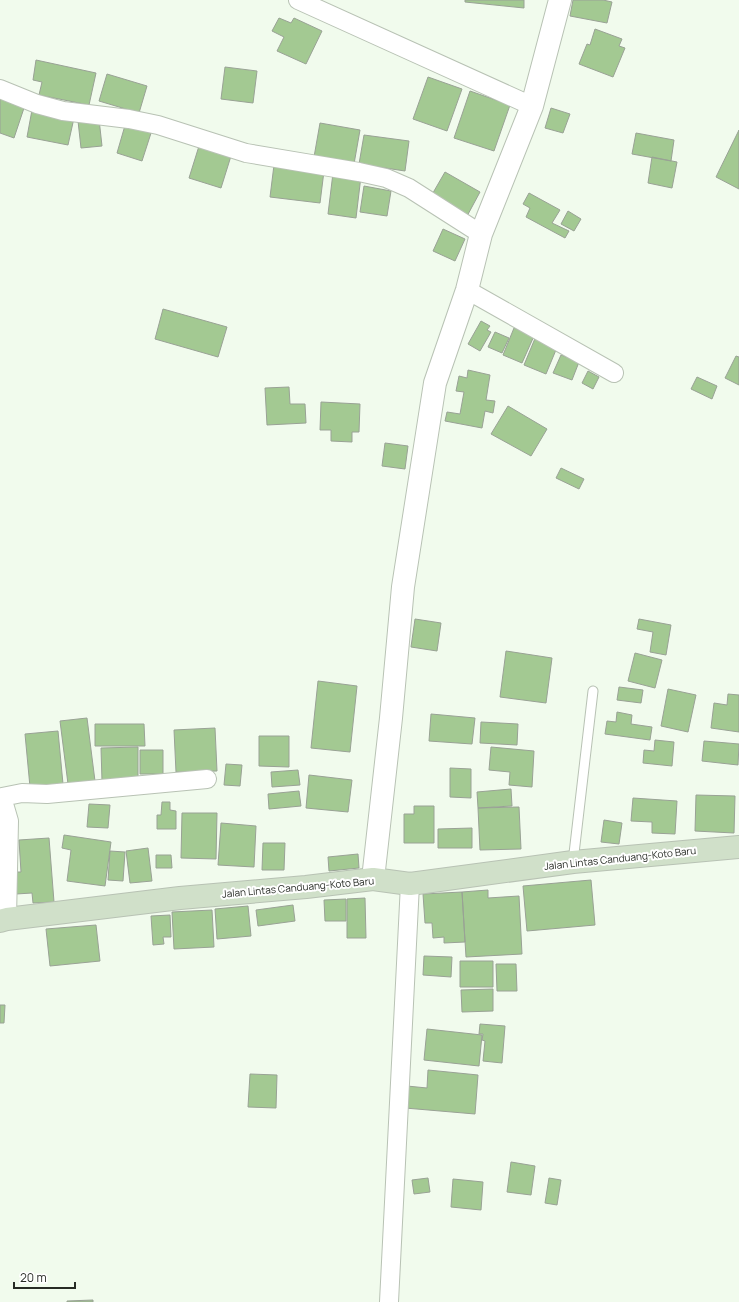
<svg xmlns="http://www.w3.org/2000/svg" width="739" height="1302" viewBox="0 0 739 1302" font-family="Manrope,sans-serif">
<rect width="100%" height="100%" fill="#f1fbed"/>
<!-- building -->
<path fill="#a3c992" stroke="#99a295" d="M 465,0 L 524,0 L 524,8 L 465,2 Z
M 573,0 L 603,0 L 612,2 L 607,23 L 570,16 Z
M 279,18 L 291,23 L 294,18 L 322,31 L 306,64 L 277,51 L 284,37 L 272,31 Z
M 595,29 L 622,39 L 619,46 L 625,48 L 613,77 L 579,64 L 587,44 L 590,45 Z
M 36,60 L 96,73 L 89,105 L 39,95 L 42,82 L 33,80 Z
M 225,67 L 257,71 L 253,103 L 221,99 Z
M 107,74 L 147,86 L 139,113 L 99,101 Z
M 428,77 L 462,89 L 447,131 L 413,119 Z
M 470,91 L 510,105 L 494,151 L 454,138 Z
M 0,97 L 25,105 L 14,138 L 0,133 Z
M 551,108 L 570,114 L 563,133 L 545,128 Z
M 32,110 L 74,118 L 68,145 L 27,137 Z
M 99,119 L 102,146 L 81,148 L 78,121 Z
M 126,122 L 152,130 L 142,161 L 117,153 Z
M 320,123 L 360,130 L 354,164 L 314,157 Z
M 739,130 L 739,189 L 716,177 Z
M 636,133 L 674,140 L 671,161 L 632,154 Z
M 364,135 L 409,141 L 405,171 L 359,164 Z
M 199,146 L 231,156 L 221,188 L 189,178 Z
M 652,157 L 677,162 L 672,188 L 648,183 Z
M 274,165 L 324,171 L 320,203 L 270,197 Z
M 445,172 L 480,192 L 466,218 L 430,198 Z
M 333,173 L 361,176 L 356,218 L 328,214 Z
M 364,186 L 391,191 L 387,216 L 360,212 Z
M 529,193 L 560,210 L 552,223 L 569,231 L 565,238 L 526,217 L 530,208 L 523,204 Z
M 568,211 L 581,219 L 574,231 L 561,224 Z
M 443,229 L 465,239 L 455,261 L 433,251 Z
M 163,309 L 227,327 L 218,357 L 155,339 Z
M 481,321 L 490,326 L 487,330 L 491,332 L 480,351 L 468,344 Z
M 514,328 L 534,336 L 522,363 L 503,355 Z
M 495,332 L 509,338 L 502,353 L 488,347 Z
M 536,336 L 558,345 L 546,374 L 524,365 Z
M 561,355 L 579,362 L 572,380 L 553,373 Z
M 736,356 L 739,357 L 739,385 L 725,378 Z
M 468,370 L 490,375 L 486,400 L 495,401 L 493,413 L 485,411 L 482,428 L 445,421 L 447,412 L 460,414 L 464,392 L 456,391 L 459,376 L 467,378 Z
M 588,371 L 599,377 L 593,389 L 582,383 Z
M 697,377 L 717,386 L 712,399 L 691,389 Z
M 289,387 L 290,404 L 305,404 L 306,423 L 267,425 L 265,388 Z
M 321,402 L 360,404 L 359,432 L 352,432 L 352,442 L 331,441 L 331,430 L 320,430 Z
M 508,406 L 547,429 L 531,456 L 491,434 Z
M 385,443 L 408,446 L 405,469 L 382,466 Z
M 561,468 L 584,479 L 579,489 L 556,478 Z
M 415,619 L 441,623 L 437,651 L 411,647 Z
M 639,619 L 671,625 L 666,655 L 650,652 L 653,632 L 637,629 Z
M 506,651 L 552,658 L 546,703 L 500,697 Z
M 635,653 L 662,660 L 655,688 L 628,681 Z
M 318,681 L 357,686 L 350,752 L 311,748 Z
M 619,687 L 643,690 L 641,703 L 617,700 Z
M 668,689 L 696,695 L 688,732 L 661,726 Z
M 728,694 L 739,695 L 739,732 L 711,728 L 714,703 L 727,705 Z
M 617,712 L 632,715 L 631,724 L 652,727 L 650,740 L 605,734 L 607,721 L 616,722 Z
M 431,714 L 475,718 L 472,744 L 429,741 Z
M 87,718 L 95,781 L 68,784 L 60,721 Z
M 481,722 L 518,724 L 517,745 L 480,743 Z
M 95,724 L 144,724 L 145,746 L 95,746 Z
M 215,728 L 217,771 L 176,772 L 174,730 Z
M 58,731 L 63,784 L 30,787 L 25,734 Z
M 259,736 L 289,736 L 289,767 L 259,766 Z
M 655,740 L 674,742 L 672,766 L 643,763 L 644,750 L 654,751 Z
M 704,741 L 739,744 L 738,765 L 702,761 Z
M 138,747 L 138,781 L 102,781 L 101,748 Z
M 491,747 L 534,751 L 532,787 L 509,785 L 510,772 L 489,770 Z
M 140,750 L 163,750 L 163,774 L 140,774 Z
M 226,764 L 242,765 L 240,786 L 224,785 Z
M 450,768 L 471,769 L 471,798 L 450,797 Z
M 298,770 L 300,785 L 272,787 L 271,772 Z
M 309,775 L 352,780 L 348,812 L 306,808 Z
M 511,789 L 512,806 L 478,808 L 477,792 Z
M 299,791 L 301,806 L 269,809 L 268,794 Z
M 696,795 L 735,796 L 734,833 L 695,831 Z
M 633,798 L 677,801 L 675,834 L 652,833 L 652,822 L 631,821 Z
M 162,802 L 170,802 L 170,810 L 176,811 L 176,829 L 157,829 L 157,815 L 161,815 Z
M 89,804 L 110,805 L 108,828 L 87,827 Z
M 414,806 L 434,806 L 434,843 L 404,843 L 404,814 L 414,814 Z
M 519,807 L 521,849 L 480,850 L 478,808 Z
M 182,813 L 217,813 L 216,859 L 181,858 Z
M 604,820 L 622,823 L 619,844 L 601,842 Z
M 221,823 L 256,826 L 254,867 L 218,865 Z
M 472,828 L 472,848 L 438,848 L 438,829 Z
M 64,835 L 111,842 L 105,886 L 67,881 L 71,850 L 62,848 Z
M 49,838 L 54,902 L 33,903 L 32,893 L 16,894 L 14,872 L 21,872 L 19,840 Z
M 263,843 L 285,843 L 284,870 L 262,870 Z
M 148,848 L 152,881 L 130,883 L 126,851 Z
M 110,851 L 125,852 L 123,881 L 108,880 Z
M 358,854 L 359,868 L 329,871 L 328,857 Z
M 156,855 L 171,855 L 172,868 L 156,868 Z
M 591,880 L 595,925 L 527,931 L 523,886 Z
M 488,890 L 488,898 L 519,896 L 522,954 L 466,957 L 462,892 Z
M 462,892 L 465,942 L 444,943 L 444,937 L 433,938 L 432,923 L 425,923 L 423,894 Z
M 365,898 L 366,938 L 347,938 L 347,899 Z
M 346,899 L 346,921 L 325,921 L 324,900 Z
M 293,905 L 295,921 L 258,926 L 256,910 Z
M 248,906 L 251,936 L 217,939 L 215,909 Z
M 212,910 L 214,947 L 174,949 L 172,912 Z
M 170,915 L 171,937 L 163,937 L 164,944 L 153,945 L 151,916 Z
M 96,925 L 100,961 L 50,966 L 46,929 Z
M 424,956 L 452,957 L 451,977 L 423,975 Z
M 460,961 L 493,961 L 493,987 L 460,987 Z
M 496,964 L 516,964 L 517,991 L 497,991 Z
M 493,989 L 493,1011 L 462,1012 L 461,990 Z
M 0,1005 L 5,1005 L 4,1023 L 0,1023 Z
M 480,1024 L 505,1026 L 502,1063 L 483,1061 L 485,1041 L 482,1040 L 483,1034 L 479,1034 Z
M 427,1029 L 482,1035 L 479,1066 L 424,1060 Z
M 428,1070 L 478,1075 L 475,1114 L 405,1108 L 407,1086 L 427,1088 Z
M 250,1074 L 277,1075 L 276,1108 L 248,1107 Z
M 511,1162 L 535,1166 L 531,1195 L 507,1192 Z
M 428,1178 L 430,1192 L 414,1194 L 412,1180 Z
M 549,1178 L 561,1180 L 557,1205 L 545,1203 Z
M 453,1179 L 483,1182 L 481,1210 L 451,1207 Z
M 93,1300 L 93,1302 L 67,1302 L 67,1301 Z"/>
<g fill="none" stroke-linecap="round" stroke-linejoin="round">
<!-- service casing -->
<g stroke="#b8c2b4" stroke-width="11">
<path id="service" d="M 573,862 L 593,691"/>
</g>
<!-- minor casing -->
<g stroke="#b8c2b4" stroke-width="20">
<path id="minor" d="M 298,0 L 532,106
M 0,89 L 37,104 L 63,111 L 129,119 L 158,125 L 246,153 L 359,172 L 386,178 L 409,188 L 481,234
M 467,290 L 614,373
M 7,919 L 9,821 L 2,797 L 22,793 L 47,794 L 207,779
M 389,1302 L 410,884"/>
</g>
<!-- tertiary casing -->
<g stroke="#b8c2b4" stroke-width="24">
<path id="tertiary" d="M 373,879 L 391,718 L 403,587 L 435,383 L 467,290 L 481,234 L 532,106 L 560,0"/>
</g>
<!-- secondary casing -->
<g stroke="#b8c2b4" stroke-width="24">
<path id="secondary" d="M 0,921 L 7,919 L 180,898 L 306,887 L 373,879 L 410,884 L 573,862 L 739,847"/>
</g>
<!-- service -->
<use href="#service" stroke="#fff" stroke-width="9"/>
<!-- minor -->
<use href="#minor" stroke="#fff" stroke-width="18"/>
<!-- tertiary -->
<use href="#tertiary" stroke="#fff" stroke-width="22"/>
<!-- secondary -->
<use href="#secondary" stroke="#d0e0c9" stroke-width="22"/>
</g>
<g text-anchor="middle" stroke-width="4" stroke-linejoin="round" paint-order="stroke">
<!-- street labels -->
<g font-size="10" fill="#272b25" stroke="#fff">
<text transform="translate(620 858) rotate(-6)" y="4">Jalan Lintas Canduang-Koto Baru</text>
<text transform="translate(298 887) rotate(-5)" y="4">Jalan Lintas Canduang-Koto Baru</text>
</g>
</g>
<!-- scale -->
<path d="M14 1282v6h61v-6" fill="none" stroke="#272b25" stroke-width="2"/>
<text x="20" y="1282" font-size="12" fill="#272b25" stroke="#ffffff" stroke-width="3" paint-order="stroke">20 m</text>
</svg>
